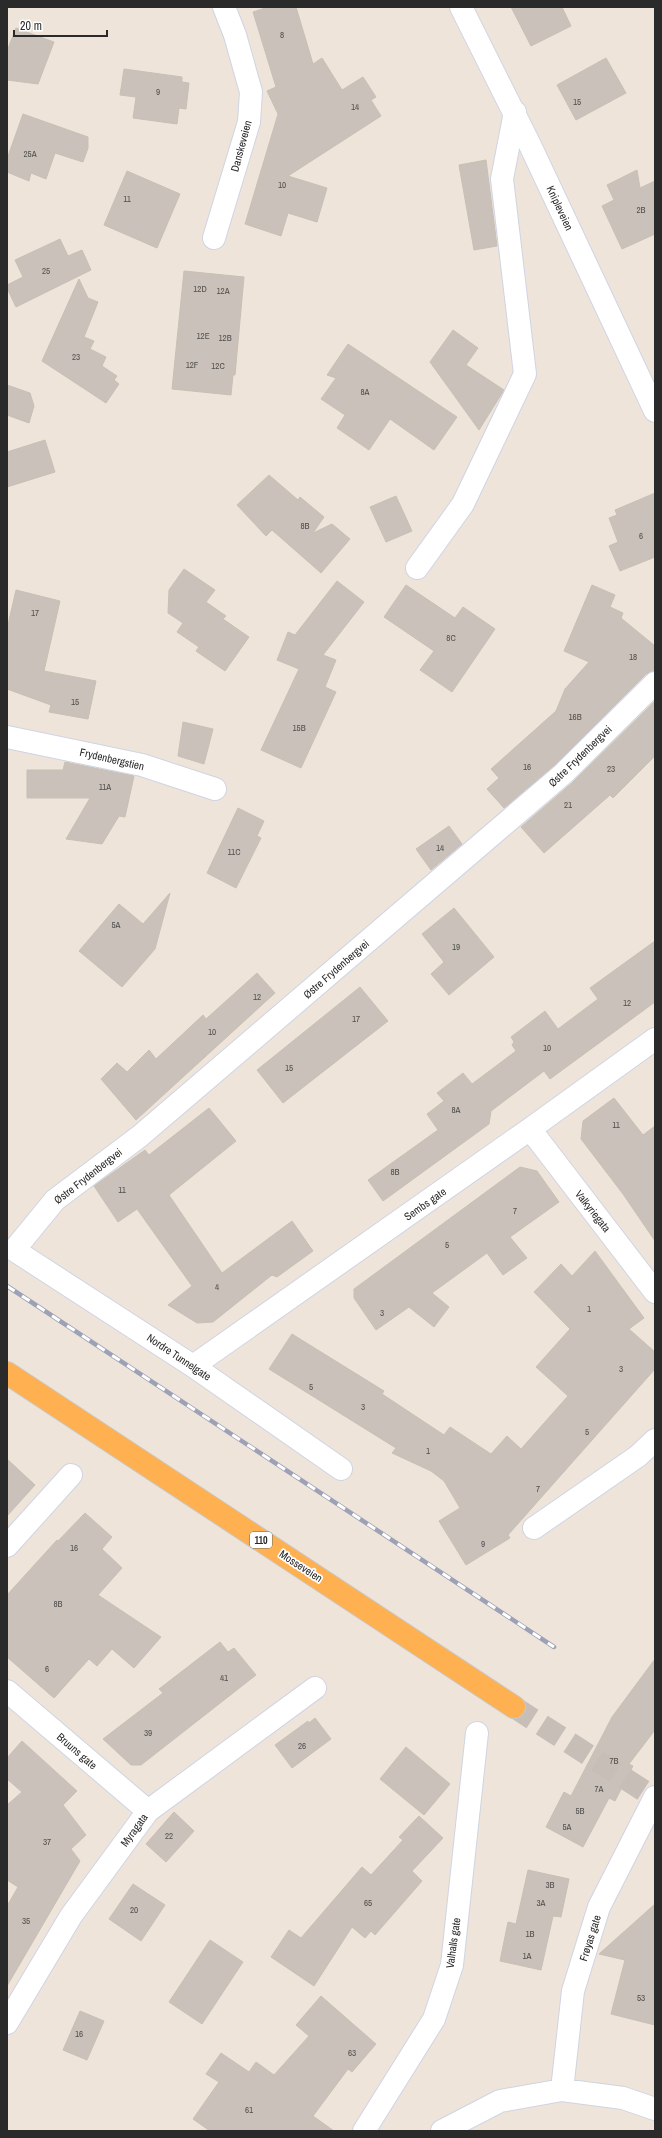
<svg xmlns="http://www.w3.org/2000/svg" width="662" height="2138" viewBox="0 0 662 2138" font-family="'Archivo Narrow',sans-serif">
<rect width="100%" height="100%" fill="#eee4da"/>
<!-- building -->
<path fill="#c9c1ba" stroke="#c9c0b4" d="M 268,7 L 296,7 L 313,64 L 322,58 L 342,90 L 363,77 L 376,97 L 371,100 L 381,116 L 288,176 L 327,188 L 317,222 L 288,213 L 281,236 L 245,224 L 278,114 L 267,91 L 276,87 L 253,12 Z
M 511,7 L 562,7 L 571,26 L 531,46 Z
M 16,28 L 54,42 L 38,84 L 7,80 L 7,51 Z
M 606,58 L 626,93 L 576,120 L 557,85 Z
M 124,69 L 182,77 L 182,82 L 189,83 L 186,109 L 179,108 L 177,124 L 133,118 L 136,97 L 120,95 Z
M 23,114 L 88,137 L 88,148 L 83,162 L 55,153 L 46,179 L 31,173 L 29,181 L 7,172 L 7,159 Z
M 486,160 L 497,246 L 474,250 L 459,165 Z
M 637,170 L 640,188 L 655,181 L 655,234 L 622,249 L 602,206 L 614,200 L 607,185 Z
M 127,171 L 180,194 L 157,248 L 104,225 Z
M 60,239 L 68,256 L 82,250 L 91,270 L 16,307 L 7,288 L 7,285 L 23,277 L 15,260 Z
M 184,271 L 244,277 L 235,375 L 233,375 L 231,395 L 172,389 Z
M 79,279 L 88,298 L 98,302 L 84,337 L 94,341 L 90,349 L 106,357 L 102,366 L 117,376 L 114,380 L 119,384 L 106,403 L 42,361 Z
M 453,330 L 478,348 L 466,365 L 504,390 L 479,430 L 430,362 Z
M 348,344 L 457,417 L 434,450 L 390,419 L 369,450 L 337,428 L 345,415 L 321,399 L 336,378 L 327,375 Z
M 7,385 L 30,393 L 34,406 L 29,423 L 7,415 Z
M 45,440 L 55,472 L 7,487 L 7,452 Z
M 269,475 L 298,500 L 300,497 L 324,517 L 313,533 L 332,524 L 350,539 L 321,573 L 272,530 L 266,536 L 237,505 Z
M 655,493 L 655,557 L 620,571 L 609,546 L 618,542 L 609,518 L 617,515 L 615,510 Z
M 396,496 L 412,531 L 386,542 L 370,507 Z
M 184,569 L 215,590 L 206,602 L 226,616 L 223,619 L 249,637 L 225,671 L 196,651 L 199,647 L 177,632 L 183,623 L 168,613 L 169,590 Z
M 337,581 L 364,602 L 323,655 L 336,660 L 325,687 L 336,692 L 301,768 L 261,750 L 299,669 L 277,660 L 288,632 L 295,635 Z
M 406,585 L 455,618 L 463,607 L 495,629 L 452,692 L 420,670 L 434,651 L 384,617 Z
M 592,585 L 615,595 L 610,607 L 623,613 L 621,618 L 655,646 L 655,671 L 646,674 L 555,765 L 504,808 L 487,789 L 499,778 L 491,769 L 556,711 L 565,689 L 589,662 L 564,651 Z
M 16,590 L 60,601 L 44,671 L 96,681 L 88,719 L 49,712 L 51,705 L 7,689 L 7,629 Z
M 655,701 L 655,756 L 613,798 L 610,795 L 544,853 L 521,827 L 572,783 Z
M 183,722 L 213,729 L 204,764 L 178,756 Z
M 65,762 L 134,776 L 125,817 L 119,816 L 102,844 L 66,839 L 90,798 L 27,798 L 27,770 L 63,770 Z
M 238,808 L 264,821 L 257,836 L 261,838 L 236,888 L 207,873 Z
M 449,826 L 462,844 L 431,870 L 416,849 Z
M 170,893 L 155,949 L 122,987 L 79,951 L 119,904 L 143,924 Z
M 454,908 L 494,957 L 449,995 L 431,974 L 444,962 L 422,934 Z
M 655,941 L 655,1002 L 550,1079 L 544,1071 L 491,1111 L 489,1124 L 383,1201 L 368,1180 L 438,1130 L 427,1114 L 444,1101 L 437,1093 L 463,1073 L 472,1084 L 516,1051 L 512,1045 L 514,1042 L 511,1037 L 545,1011 L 558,1029 L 598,999 L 590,988 Z
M 257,973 L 275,993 L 136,1120 L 101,1079 L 117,1063 L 127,1072 L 149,1050 L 156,1059 L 203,1015 L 206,1019 Z
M 360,987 L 388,1021 L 283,1103 L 257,1070 Z
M 614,1098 L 643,1135 L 655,1126 L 655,1241 L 623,1194 L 581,1139 L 583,1121 Z
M 209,1108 L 236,1141 L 169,1195 L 222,1273 L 292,1221 L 313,1251 L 277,1277 L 272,1275 L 213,1322 L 197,1323 L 168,1305 L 192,1286 L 137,1209 L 118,1222 L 94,1186 L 145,1150 L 149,1155 Z
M 520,1167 L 537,1171 L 559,1202 L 510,1237 L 527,1258 L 503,1275 L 487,1253 L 432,1293 L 449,1307 L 434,1327 L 409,1307 L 376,1330 L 354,1298 L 354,1289 Z
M 595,1251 L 644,1318 L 629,1329 L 655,1352 L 655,1369 L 508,1535 L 510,1538 L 466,1565 L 439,1521 L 460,1508 L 444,1481 L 431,1471 L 392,1453 L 396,1448 L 269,1369 L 292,1334 L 384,1391 L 382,1394 L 444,1435 L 450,1427 L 491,1454 L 507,1436 L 521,1449 L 568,1396 L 536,1367 L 570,1329 L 534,1292 L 561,1264 L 572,1276 Z
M 7,1459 L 35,1485 L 7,1516 Z
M 85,1513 L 112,1537 L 102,1549 L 122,1568 L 98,1595 L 161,1637 L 134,1668 L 112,1649 L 97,1666 L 89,1659 L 54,1698 L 7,1657 L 7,1595 L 57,1540 L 58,1541 Z
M 220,1642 L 228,1652 L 234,1648 L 256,1675 L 141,1765 L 131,1765 L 103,1739 L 163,1693 L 159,1689 Z
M 655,1659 L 655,1730 L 629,1764 L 633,1766 L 615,1801 L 609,1798 L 583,1847 L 546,1827 L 564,1792 L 571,1796 L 612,1717 Z
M 315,1718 L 331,1739 L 292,1768 L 275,1745 L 308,1721 L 309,1723 Z
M 22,1741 L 77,1791 L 63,1805 L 86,1835 L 71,1849 L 80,1861 L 7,1986 L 7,1906 L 18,1887 L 7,1880 L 7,1805 L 22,1792 L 7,1779 L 7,1758 Z
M 406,1747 L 450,1784 L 424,1815 L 380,1779 Z
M 174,1812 L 194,1831 L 166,1862 L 146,1844 Z
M 419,1816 L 443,1838 L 412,1871 L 422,1881 L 375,1935 L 371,1931 L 365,1938 L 352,1927 L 314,1986 L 271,1957 L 289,1930 L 301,1938 L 362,1867 L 371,1875 L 403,1840 L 399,1837 Z
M 528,1870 L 569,1879 L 561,1917 L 553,1916 L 541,1970 L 500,1961 L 508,1922 L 516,1924 Z
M 133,1884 L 165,1905 L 141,1941 L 109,1919 Z
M 655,1904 L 655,2025 L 611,2014 L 625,1960 L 599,1954 Z
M 210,1940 L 243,1962 L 202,2024 L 169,2002 Z
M 321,1996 L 376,2044 L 352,2072 L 348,2069 L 313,2116 L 334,2131 L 210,2131 L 193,2119 L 219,2082 L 206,2074 L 221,2053 L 249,2072 L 256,2062 L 274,2075 L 309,2036 L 296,2025 Z
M 80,2011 L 104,2021 L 87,2060 L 63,2050 Z"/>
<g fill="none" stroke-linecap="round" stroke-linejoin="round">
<!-- trunk-tunnel -->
<path stroke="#c7bfb7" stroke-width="22" stroke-dasharray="22 11" stroke-linecap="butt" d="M 514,1707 L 655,1798"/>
<!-- minor casing -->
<g stroke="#cfd4e4" stroke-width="24">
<path id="minor" d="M 214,238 L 249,122 L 251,92 L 235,35 L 224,7
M 417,568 L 463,504 L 525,374 L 502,179 L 515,112
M 7,737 L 142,765 L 215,789
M 530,1129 L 655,1292
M 193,1366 L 530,1129 L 655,1039
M 341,1469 L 193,1366 L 14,1250 L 55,1200 L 140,1136 L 563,774 L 655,683
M 534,1528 L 638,1456 L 655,1440
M 7,1546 L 71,1475
M 7,1691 L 148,1811
M 7,2023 L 71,1916 L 148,1811 L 315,1688
M 562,2090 L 573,1991 L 599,1907 L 655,1797
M 364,2131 L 434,2019 L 452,1965 L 477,1733
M 442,2131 L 500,2101 L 562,2090 L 623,2098 L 655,2109"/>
</g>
<!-- tertiary casing -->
<g stroke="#cfd4e4" stroke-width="24">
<path id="tertiary" d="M 461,7 L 529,143 L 655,411"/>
</g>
<!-- trunk casing -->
<g stroke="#c8c8c8" stroke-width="24">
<path id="trunk" d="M 7,1373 L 514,1707"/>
</g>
<!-- minor -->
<use href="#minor" stroke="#fff" stroke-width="22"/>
<!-- tertiary -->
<use href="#tertiary" stroke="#fff" stroke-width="22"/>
<!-- trunk -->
<use href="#trunk" stroke="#ffb051" stroke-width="22"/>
<!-- rail casing -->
<g stroke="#9ca1b6" stroke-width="4.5">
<path id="rail" d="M 7,1286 L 554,1647"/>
</g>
<!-- rail -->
<use href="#rail" stroke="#fff" stroke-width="3" stroke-dasharray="9" stroke-linecap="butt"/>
</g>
<g text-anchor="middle" stroke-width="3.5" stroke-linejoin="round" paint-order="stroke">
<!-- number labels -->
<g font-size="9" fill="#52504e">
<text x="282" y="38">8</text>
<text x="158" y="95">9</text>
<text x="577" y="105">15</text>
<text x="355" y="110">14</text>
<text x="30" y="157">25A</text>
<text x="282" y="188">10</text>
<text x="127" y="202">11</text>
<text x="641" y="213">2B</text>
<text x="46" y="274">25</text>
<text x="200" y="292">12D</text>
<text x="223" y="294">12A</text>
<text x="203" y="339">12E</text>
<text x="225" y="341">12B</text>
<text x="76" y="360">23</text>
<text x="192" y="368">12F</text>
<text x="218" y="369">12C</text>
<text x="365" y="395">8A</text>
<text x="305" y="529">8B</text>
<text x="641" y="539">6</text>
<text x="35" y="616">17</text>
<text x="451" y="641">8C</text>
<text x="633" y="660">18</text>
<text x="75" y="705">15</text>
<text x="575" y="720">16B</text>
<text x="299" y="731">15B</text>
<text x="527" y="770">16</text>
<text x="611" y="772">23</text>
<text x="105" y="790">11A</text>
<text x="568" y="808">21</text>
<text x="440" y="851">14</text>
<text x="234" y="855">11C</text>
<text x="116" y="928">5A</text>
<text x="456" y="950">19</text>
<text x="257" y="1000">12</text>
<text x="627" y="1006">12</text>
<text x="356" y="1022">17</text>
<text x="212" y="1035">10</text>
<text x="547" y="1051">10</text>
<text x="289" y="1071">15</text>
<text x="456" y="1113">8A</text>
<text x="616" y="1128">11</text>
<text x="395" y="1175">8B</text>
<text x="122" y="1193">11</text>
<text x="515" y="1214">7</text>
<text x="447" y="1248">5</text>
<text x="217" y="1290">4</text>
<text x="589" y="1312">1</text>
<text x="382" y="1316">3</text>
<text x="621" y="1372">3</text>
<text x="311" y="1390">5</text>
<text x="363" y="1410">3</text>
<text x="587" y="1435">5</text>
<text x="428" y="1454">1</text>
<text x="538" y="1492">7</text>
<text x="483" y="1547">9</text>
<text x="74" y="1551">16</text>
<text x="58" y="1607">8B</text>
<text x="47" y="1672">6</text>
<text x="224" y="1681">41</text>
<text x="148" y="1736">39</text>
<text x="302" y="1749">26</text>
<text x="614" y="1764">7B</text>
<text x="599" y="1792">7A</text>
<text x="580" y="1814">5B</text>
<text x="567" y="1830">5A</text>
<text x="169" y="1839">22</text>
<text x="47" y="1845">37</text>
<text x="550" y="1888">3B</text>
<text x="368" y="1906">65</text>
<text x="541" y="1906">3A</text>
<text x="134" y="1913">20</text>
<text x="26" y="1924">35</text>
<text x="530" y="1937">1B</text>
<text x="527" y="1959">1A</text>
<text x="641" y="2001">53</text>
<text x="79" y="2037">16</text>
<text x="352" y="2056">63</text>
<text x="249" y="2113">61</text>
</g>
<!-- shield labels -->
<rect fill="#fff" stroke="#6a6a6a" stroke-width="1" x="250" y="1532" width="22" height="16" rx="3"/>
<g font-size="10" font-weight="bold" fill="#2a2a2a">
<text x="261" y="1544">110</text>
</g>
<!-- street labels -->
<g font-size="11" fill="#2a2a2a" stroke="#fff">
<text transform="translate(241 146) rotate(-75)" y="4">Danskeveien</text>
<text transform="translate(560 208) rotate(65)" y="4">Knipleveien</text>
<text transform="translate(580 756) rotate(-44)" y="4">Østre Frydenbergvei</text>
<text transform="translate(112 759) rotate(13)" y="4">Frydenbergstien</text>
<text transform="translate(336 969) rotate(-41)" y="4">Østre Frydenbergvei</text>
<text transform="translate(88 1176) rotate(-38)" y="4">Østre Frydenbergvei</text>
<text transform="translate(425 1204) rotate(-35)" y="4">Sembs gate</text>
<text transform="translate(593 1211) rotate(52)" y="4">Valkyriegata</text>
<text transform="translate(179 1357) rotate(34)" y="4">Nordre Tunnelgate</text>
<text transform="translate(301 1566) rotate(33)" y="4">Mosseveien</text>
<text transform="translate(77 1751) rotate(41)" y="4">Bruuns gate</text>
<text transform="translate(134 1830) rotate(-54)" y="4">Myragata</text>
<text transform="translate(590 1938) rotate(-72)" y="4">Frøyas gate</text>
<text transform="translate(453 1943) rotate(-82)" y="4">Valhalls gate</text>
</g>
</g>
<!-- border -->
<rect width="662" height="2138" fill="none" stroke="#2a2a2a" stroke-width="16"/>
<!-- scale -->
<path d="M14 30v6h93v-6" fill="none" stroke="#2a2a2a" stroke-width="2"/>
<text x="20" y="30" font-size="12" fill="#2a2a2a" stroke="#ffffff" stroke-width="3" paint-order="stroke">20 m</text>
</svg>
